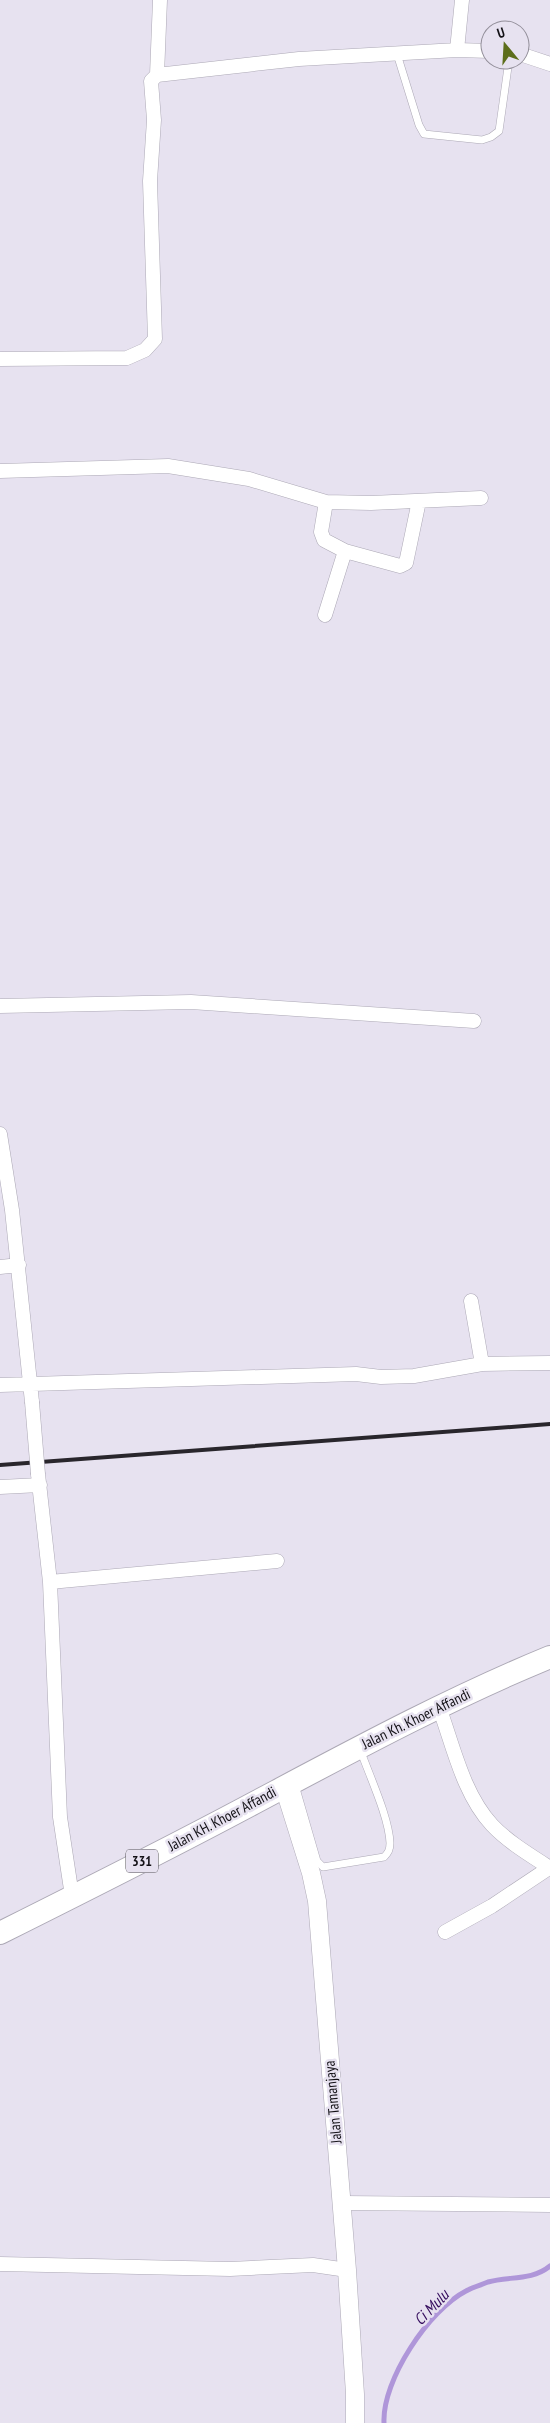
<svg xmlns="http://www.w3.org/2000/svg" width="550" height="2423" viewBox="0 0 550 2423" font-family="'PT Sans Narrow',sans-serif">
<rect width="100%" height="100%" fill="#e7e2f0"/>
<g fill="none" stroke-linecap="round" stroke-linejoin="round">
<!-- stream -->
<path stroke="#af96d9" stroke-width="5" d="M 384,2423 C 382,2380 429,2310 466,2291 C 473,2287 481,2285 488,2282 C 508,2276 532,2281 550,2266"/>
<!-- service casing -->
<g stroke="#aca8b5" stroke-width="8">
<path id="service" d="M 397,54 L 419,125 L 424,134 L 482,140 L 491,137 L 499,131 L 509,60
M 295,1785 L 317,1861 L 323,1867 L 384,1857 C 388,1853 390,1850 390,1843 C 389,1817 369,1775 360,1749"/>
</g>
<!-- minor casing -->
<g stroke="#aca8b5" stroke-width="15">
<path id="minor" d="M 457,50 L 462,0
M 520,54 L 550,64
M 157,75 L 160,0
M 0,359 L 127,358 L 145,350 L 155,339 L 150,181 L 154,120 L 151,81 L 157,75 L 299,59 L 457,50 L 490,51
M 0,471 L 168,466 L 249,479 L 326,502 L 371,503 L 481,498
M 326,502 L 321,532 L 324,540 L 345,551 L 400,566 L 406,563 L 419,501
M 325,615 L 345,551
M 0,1006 L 191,1002 L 474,1021
M 0,1134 L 12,1210 L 32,1402
M 0,1267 L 19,1265
M 471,1301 L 482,1364
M 0,1385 L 356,1374 L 381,1377 L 414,1376 L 482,1364 L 550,1363
M 38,1474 L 50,1582 L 60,1817 L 72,1896
M 0,1487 L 40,1485
M 50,1582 L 277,1561
M 439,1707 C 453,1745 463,1794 492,1825 C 508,1842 530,1855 550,1868
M 445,1932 L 492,1906 L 549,1868
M 342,2203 L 550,2205
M 0,2264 L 230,2269 L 313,2265 L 347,2270"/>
</g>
<!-- tertiary casing -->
<g stroke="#aca8b5" stroke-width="19">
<path id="tertiary" d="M 284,1787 L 311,1873 L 317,1901 L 347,2270 L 355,2394 L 355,2423"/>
</g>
<!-- primary casing -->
<g stroke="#aca8b5" stroke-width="24">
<path id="primary" d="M 0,1933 C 80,1893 160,1853 239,1811 C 341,1757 443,1701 550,1657"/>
</g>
<!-- service -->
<use href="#service" stroke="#fff" stroke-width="7"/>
<!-- minor -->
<use href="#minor" stroke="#fff" stroke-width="14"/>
<!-- tertiary -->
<use href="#tertiary" stroke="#fff" stroke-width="18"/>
<!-- primary -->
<use href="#primary" stroke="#fff" stroke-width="22"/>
<!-- rail -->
<path stroke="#29262c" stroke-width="4" d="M 0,1465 L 550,1424"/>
<!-- minor-bridge casing -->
<g stroke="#aca8b5" stroke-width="15" stroke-linecap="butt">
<path id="minor-bridge" d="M 32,1402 L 38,1474"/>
</g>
<!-- minor-bridge -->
<use href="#minor-bridge" stroke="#fff" stroke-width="14"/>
</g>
<g text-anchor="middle" stroke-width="5" stroke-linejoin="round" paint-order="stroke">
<!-- shield labels -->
<rect fill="#e7e2f0" stroke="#535057" stroke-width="1" x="126" y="1849.5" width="32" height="23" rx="4"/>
<g font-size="14" font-weight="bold" fill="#131116">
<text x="142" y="1866">331</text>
</g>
<!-- street labels -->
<g font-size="15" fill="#131116" stroke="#e7e2f0">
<text transform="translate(416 1719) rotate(-26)" y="5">Jalan Kh. Khoer Affandi</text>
<text transform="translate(222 1819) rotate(-28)" y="5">Jalan KH. Khoer Affandi</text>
<text transform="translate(333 2102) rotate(-95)" y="5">Jalan Tamanjaya</text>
</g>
<!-- water labels -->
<g font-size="16" font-style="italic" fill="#350d5d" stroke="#e7e2f0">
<text transform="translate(431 2307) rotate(-46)" y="6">Ci Mulu</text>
</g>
</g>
<!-- north arrow -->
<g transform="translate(505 45) rotate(342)"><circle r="24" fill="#e7e2f0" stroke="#928e99"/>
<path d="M0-4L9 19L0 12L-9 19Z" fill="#5d6e1b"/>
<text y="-8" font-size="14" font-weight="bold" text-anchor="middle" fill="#131116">U</text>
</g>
</svg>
